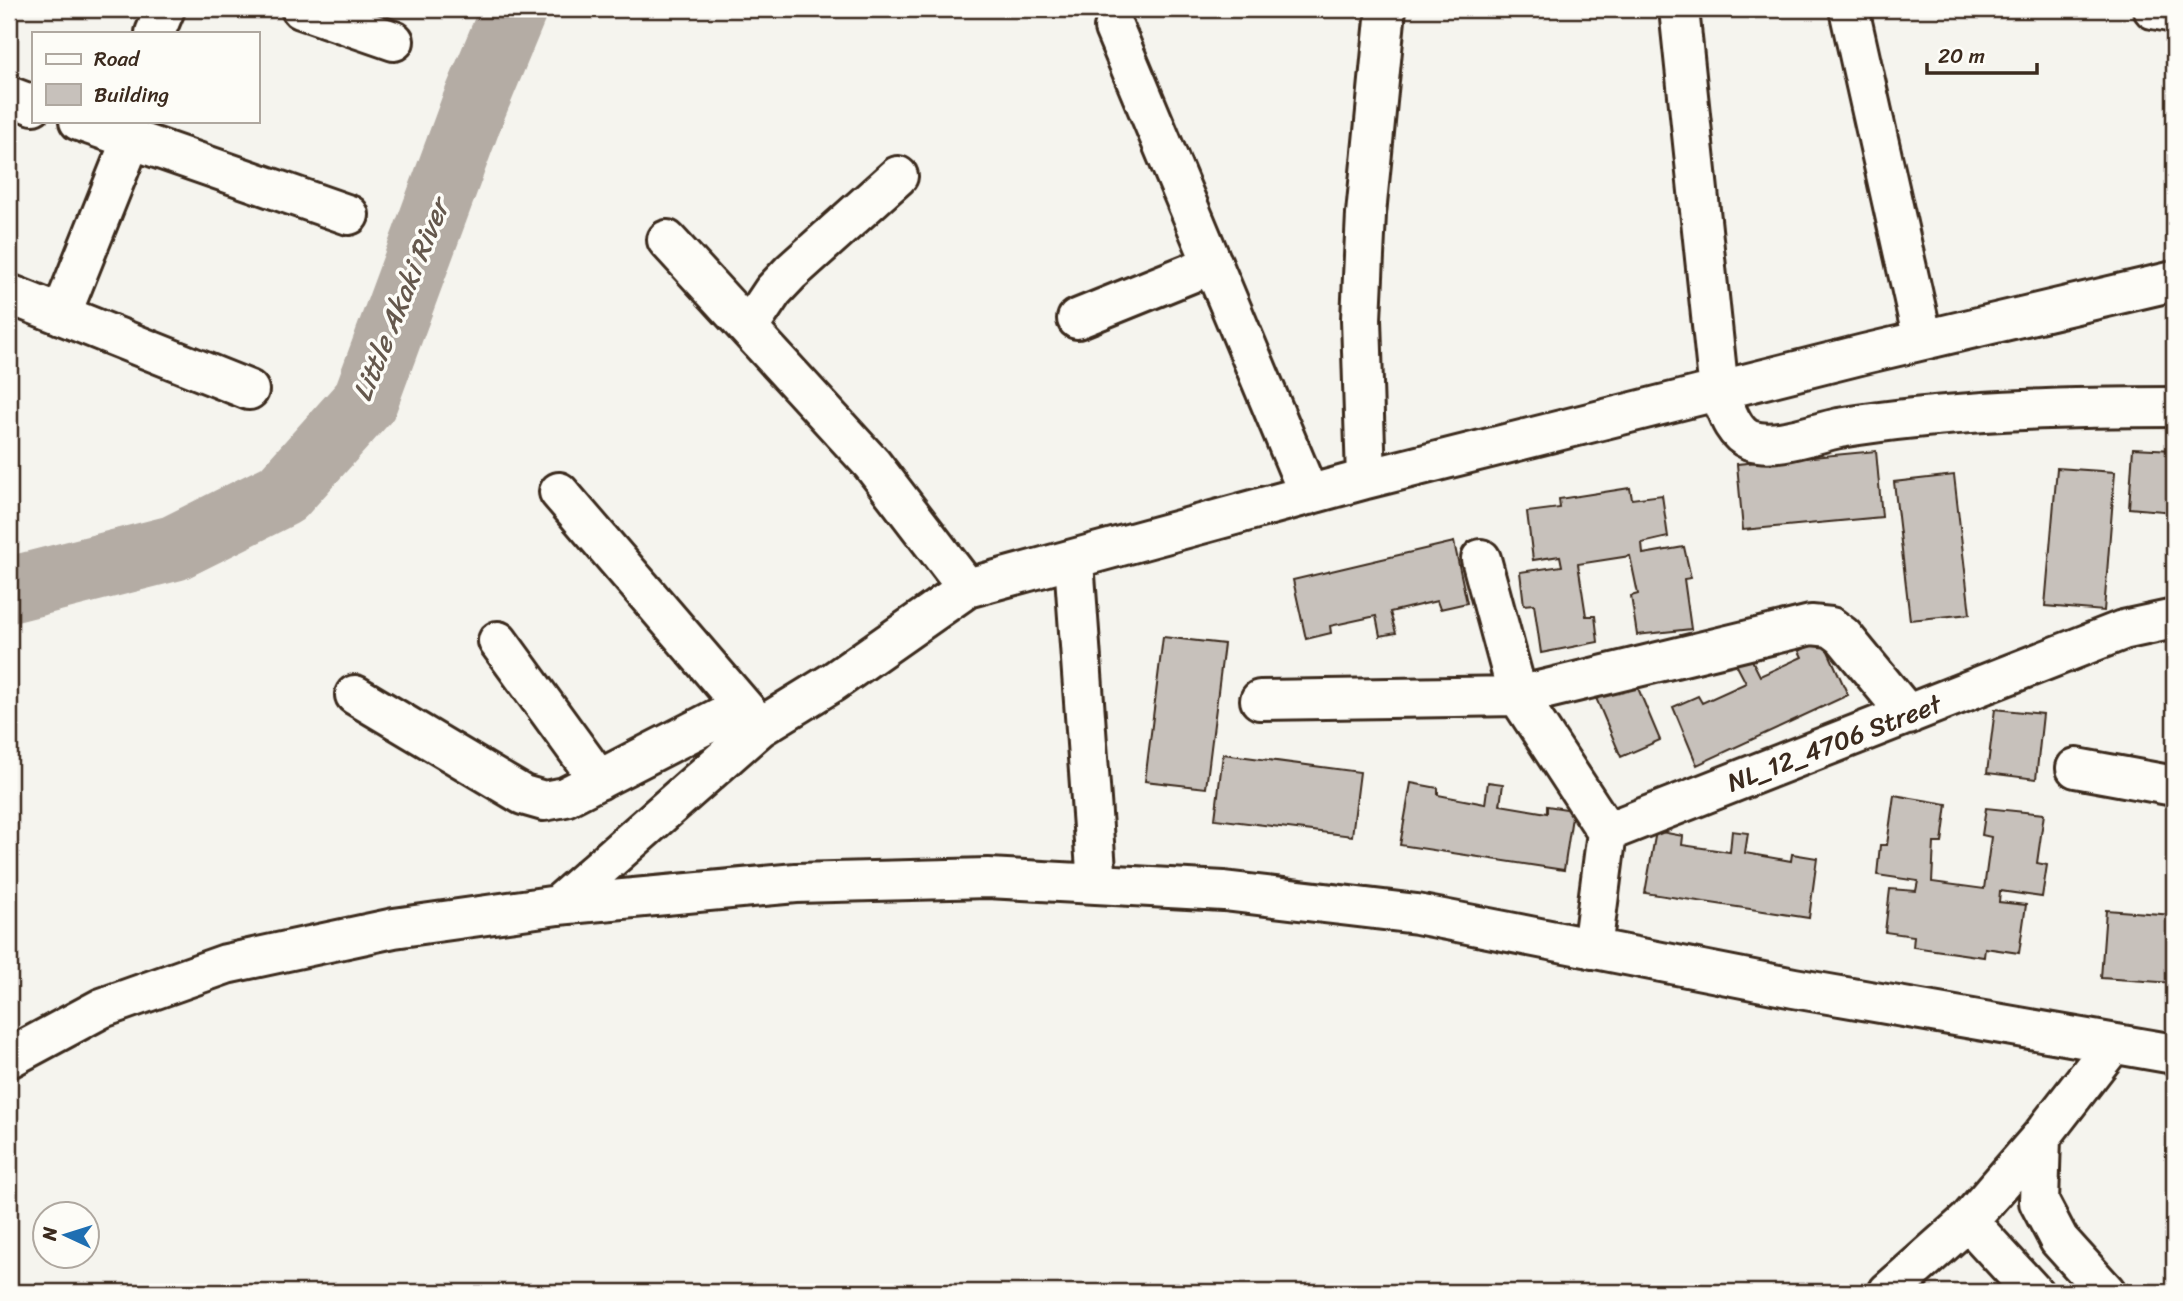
<svg xmlns="http://www.w3.org/2000/svg" width="2183" height="1301" viewBox="0 0 2183 1301" font-family="Sriracha,sans-serif">
<rect width="100%" height="100%" fill="#f5f4ee"/>
<filter id="ink" filterUnits="userSpaceOnUse"><feTurbulence type="fractalNoise" baseFrequency=".0143" numOctaves="2"/><feDisplacementMap in="SourceGraphic" scale="14" xChannelSelector="R" yChannelSelector="G"/><feConvolveMatrix kernelMatrix="1 2 1 2 8 2 1 2 1" color-interpolation-filters="sRGB"/></filter>
<g filter="url(#ink)">
<g fill="none" stroke-linecap="round" stroke-linejoin="round">
<!-- river -->
<path stroke="#b4aca4" stroke-width="66" d="M 9,590 L 174,548 L 282,494 L 365,401 L 473,108 L 514,9"/>
</g>
<!-- building -->
<path fill="#c7c1bb" stroke="#3b2a1e" stroke-width="2" d="M 2133,448 L 2174,450 L 2174,512 L 2129,508 Z
M 1876,451 L 1882,517 L 1743,530 L 1737,464 Z
M 2057,468 L 2115,472 L 2104,611 L 2045,606 Z
M 1954,475 L 1970,614 L 1910,620 L 1894,482 Z
M 1630,488 L 1632,499 L 1662,495 L 1668,537 L 1642,543 L 1643,554 L 1684,547 L 1691,578 L 1684,579 L 1691,629 L 1637,635 L 1631,596 L 1638,594 L 1630,556 L 1578,564 L 1586,616 L 1595,616 L 1598,642 L 1541,653 L 1534,604 L 1524,605 L 1520,572 L 1562,566 L 1560,556 L 1533,560 L 1527,512 L 1560,508 L 1559,499 Z
M 1454,542 L 1467,603 L 1440,609 L 1437,601 L 1390,612 L 1396,633 L 1380,636 L 1376,616 L 1330,626 L 1331,633 L 1306,639 L 1293,580 Z
M 1163,637 L 1224,644 L 1206,788 L 1145,781 Z
M 1823,640 L 1848,695 L 1697,765 L 1673,707 L 1698,696 L 1702,703 L 1746,683 L 1736,664 L 1751,658 L 1760,676 L 1802,657 L 1799,651 Z
M 1635,681 L 1660,740 L 1621,757 L 1596,698 Z
M 1995,709 L 2043,714 L 2036,779 L 1987,773 Z
M 1223,754 L 1360,772 L 1352,836 L 1215,819 Z
M 1488,782 L 1503,784 L 1500,805 L 1547,813 L 1547,806 L 1573,810 L 1564,870 L 1400,845 L 1411,783 L 1438,788 L 1438,795 L 1485,804 Z
M 1894,795 L 1947,804 L 1942,843 L 1934,843 L 1932,882 L 1984,889 L 1991,837 L 1982,835 L 1986,808 L 2044,814 L 2037,863 L 2047,865 L 2042,897 L 2000,891 L 1999,902 L 2026,905 L 2019,953 L 1985,948 L 1984,957 L 1913,947 L 1914,936 L 1885,932 L 1890,889 L 1916,891 L 1918,881 L 1877,875 L 1880,845 L 1887,845 Z
M 1656,831 L 1683,836 L 1682,845 L 1730,852 L 1732,831 L 1748,833 L 1745,853 L 1791,861 L 1792,854 L 1817,858 L 1809,918 L 1645,893 Z
M 2106,910 L 2174,915 L 2174,983 L 2101,978 Z"/>
<g fill="none" stroke-linecap="round" stroke-linejoin="round">
<!-- minor casing -->
<g stroke="#3b2a1e" stroke-width="44">
<path id="minor" d="M 301,9 L 394,41
M 1679,9 L 1719,392 C 1726,408 1732,433 1750,440 C 1776,449 1814,433 1839,428 C 1950,410 2063,407 2174,407
M 1849,9 L 1923,340
M 2153,9 L 2174,13
M 1114,28 L 1309,495
M 155,33 L 165,9
M 9,96 L 33,105
M 79,121 L 349,215
M 667,240 L 872,464 L 967,588
M 9,294 L 249,390
M 61,315 L 131,140
M 1077,319 L 1213,264
M 749,327 L 773,291 L 791,272 L 898,176
M 1366,479 L 1361,319 L 1366,214 L 1386,9
M 559,492 L 758,724
M 1481,559 L 1518,696 L 1607,832
M 1074,561 L 1097,884
M 498,641 L 599,780
M 355,695 L 523,795 L 544,801 L 565,797 L 742,706
M 1260,700 L 1518,696 L 1811,625 L 1831,627 L 1843,636 L 1908,715
M 2076,768 L 2174,786
M 558,905 L 760,727 L 833,682 L 967,588 L 1366,479 L 1864,354 L 2174,281
M 1592,949 L 1607,832 L 2123,630 L 2174,619
M 9,1058 L 102,1008 L 226,964 L 394,928 L 558,905 L 796,883 L 988,878 L 1224,891 L 1417,914 L 1794,988 L 2174,1054
M 2041,1137 L 2039,1202 L 2059,1240 L 2106,1292
M 1968,1221 L 2033,1292
M 1888,1292 L 1968,1221 L 2041,1137 L 2113,1044"/>
</g>
<!-- minor -->
<use href="#minor" stroke="#fdfcf7" stroke-width="38"/>
</g>
</g>
<g text-anchor="middle" stroke-width="7" stroke-linejoin="round" paint-order="stroke">
<!-- street labels -->
<g font-size="26" fill="#3b2a1e" stroke="#fdfcf7">
<text transform="translate(1834 743) rotate(-21)" y="9">NL_12_4706 Street</text>
</g>
<!-- water labels -->
<g font-size="28" font-style="italic" fill="#65584d" stroke="#fdfcf7">
<text transform="translate(400 300) rotate(-68)" y="10">Little Akaki River</text>
</g>
</g>
<!-- margin -->
<rect width="2183" height="1301" fill="none" stroke="#fdfcf7" stroke-width="35"/>
<rect x="18" y="18" width="2148" height="1266" fill="none" stroke="#3b2a1e" stroke-width="2.5" filter="url(#ink)"/>
<!-- legend -->
<rect x="32" y="32" width="228" height="91" fill="#fdfcf7" stroke="#afa8a0" stroke-width="2"/>
<rect x="46" y="54" width="35" height="10" fill="#fdfcf7" stroke="#afa8a0" stroke-width="2"/>
<text x="94" y="66" font-size="21" fill="#3b2a1e">Road</text>
<rect x="46" y="84" width="35" height="21" fill="#c7c1bb" stroke="#afa8a0" stroke-width="2"/>
<text x="94" y="102" font-size="21" fill="#3b2a1e">Building</text>
<!-- north arrow -->
<g transform="translate(66 1235) rotate(274)"><circle r="33" fill="#fdfcf7" stroke="#afa8a0" stroke-width="2"/>
<path d="M0-5L12 26L0 18L-12 26Z" fill="#1f6fb2"/>
<text y="-10" font-size="19" font-weight="bold" text-anchor="middle" fill="#3b2a1e">N</text>
</g>
<!-- scale -->
<path d="M1927 63v10h110v-10" fill="none" stroke="#3b2a1e" stroke-width="3.5"/>
<text x="1938" y="63" font-size="21" fill="#3b2a1e" stroke="#fdfcf7" stroke-width="5" paint-order="stroke">20 m</text>
</svg>
